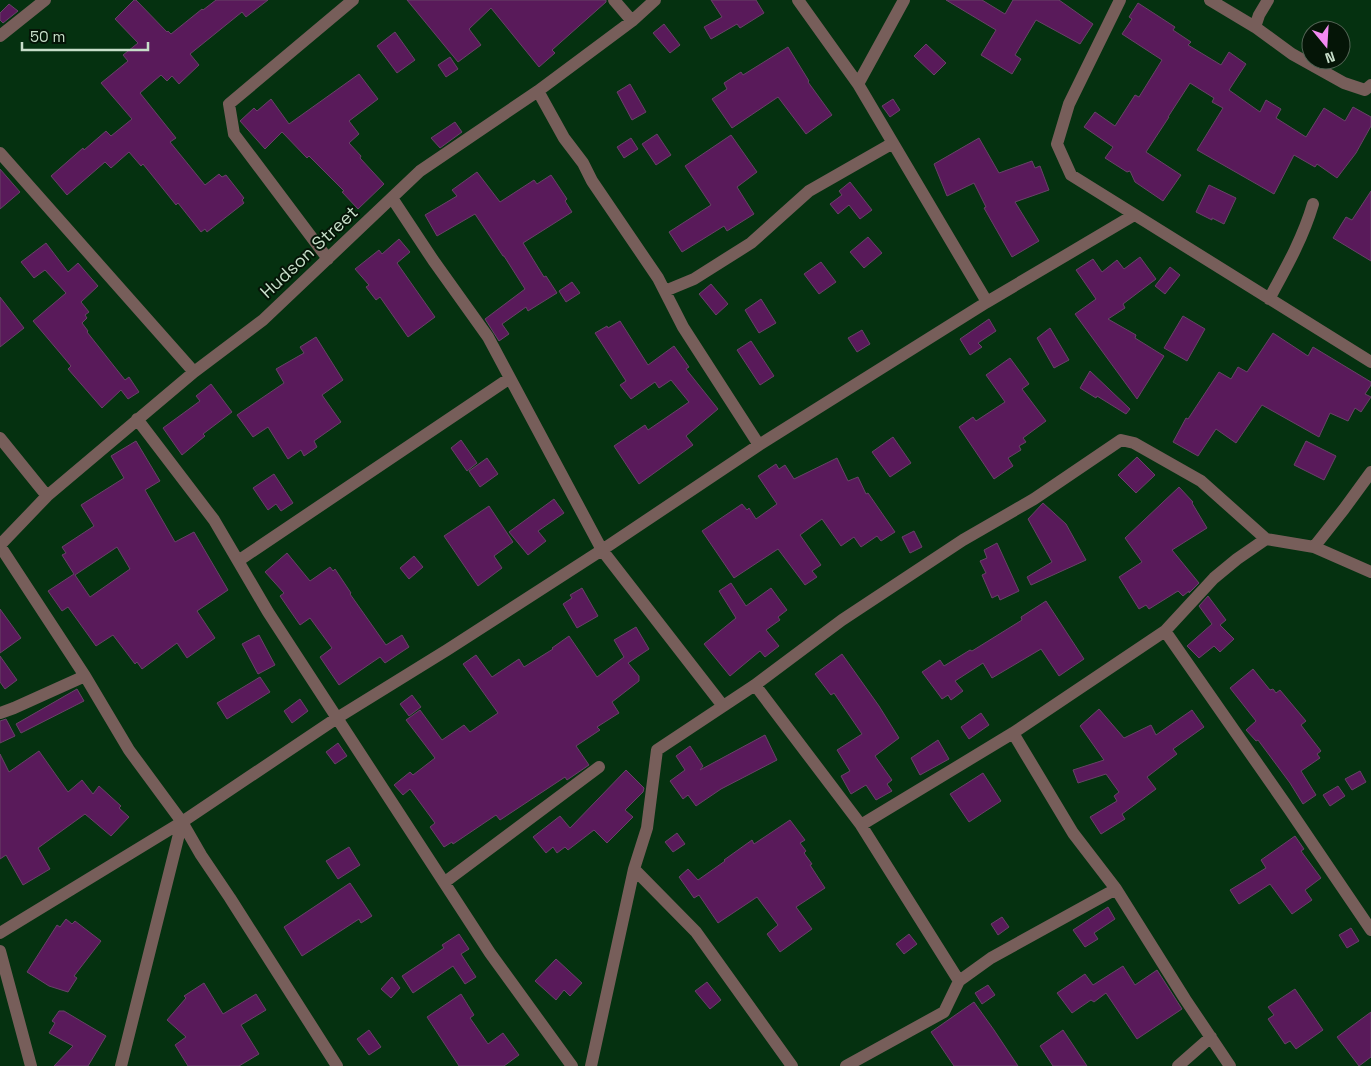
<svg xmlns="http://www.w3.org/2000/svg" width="1371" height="1066" viewBox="0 0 1371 1066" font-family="'Space Grotesk',sans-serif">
<rect width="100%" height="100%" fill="#053110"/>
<!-- building -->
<path fill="#591a5a" stroke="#684367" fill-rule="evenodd" d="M 134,0 L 136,0 L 167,32 L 168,31 L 171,34 L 202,9 L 203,10 L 216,0 L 268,0 L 246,17 L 242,12 L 190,54 L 199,65 L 179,84 L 172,76 L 167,81 L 161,75 L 140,93 L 176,138 L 170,142 L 205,185 L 219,174 L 222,177 L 226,175 L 244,198 L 242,200 L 244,203 L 207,232 L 205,229 L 201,232 L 178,203 L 176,205 L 143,164 L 141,166 L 129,152 L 111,168 L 105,162 L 67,195 L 51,176 L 83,148 L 84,150 L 106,131 L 111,136 L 132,119 L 101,83 L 128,61 L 123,55 L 138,43 L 115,19 Z
M 407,0 L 606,0 L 606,2 L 552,50 L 555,53 L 539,67 L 491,8 L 469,29 L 481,45 L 458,62 Z
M 711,0 L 756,0 L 764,13 L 740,28 L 737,24 L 711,39 L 704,27 L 722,17 Z
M 946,0 L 982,0 L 1005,14 L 1013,0 L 1059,0 L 1093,24 L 1080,44 L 1036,20 L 1015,55 L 1021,59 L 1012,74 L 981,55 L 996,30 Z
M 1138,3 L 1175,27 L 1173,30 L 1191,42 L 1188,45 L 1221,65 L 1229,52 L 1246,64 L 1229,90 L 1260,112 L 1266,100 L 1281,109 L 1276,118 L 1306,137 L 1324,108 L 1345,121 L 1353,107 L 1371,117 L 1371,126 L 1356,153 L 1337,178 L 1317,164 L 1315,167 L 1294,155 L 1274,194 L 1197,150 L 1223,108 L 1212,102 L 1214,98 L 1190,83 L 1168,117 L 1169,117 L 1146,152 L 1181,175 L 1163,201 L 1135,182 L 1130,171 L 1127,172 L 1105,158 L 1113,147 L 1084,127 L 1095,112 L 1115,126 L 1135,95 L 1139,97 L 1162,60 L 1122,34 L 1132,19 L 1129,17 Z
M 9,4 L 18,11 L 3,23 L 0,20 L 0,13 Z
M 664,24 L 680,45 L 670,53 L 653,33 Z
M 395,32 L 415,60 L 397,73 L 377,46 Z
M 926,44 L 946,63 L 934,75 L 914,56 Z
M 788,47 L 809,81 L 808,82 L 832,115 L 806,134 L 778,97 L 732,128 L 712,99 L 727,89 L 724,83 L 741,72 L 743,75 Z
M 450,57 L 458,69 L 446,77 L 438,65 Z
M 359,74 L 378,99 L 349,121 L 359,134 L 349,143 L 361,156 L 360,158 L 384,184 L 358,209 L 342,192 L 344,191 L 309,156 L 307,158 L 282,132 L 265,149 L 240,121 L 254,108 L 257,111 L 271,99 L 289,124 Z
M 630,84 L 646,112 L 632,120 L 617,92 Z
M 893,99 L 900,110 L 890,117 L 882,106 Z
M 455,122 L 462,132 L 440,148 L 431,138 Z
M 657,134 L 671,155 L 656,165 L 642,144 Z
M 731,135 L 757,172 L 737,187 L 754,214 L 727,231 L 724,226 L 682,252 L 669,232 L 711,205 L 685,166 Z
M 631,138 L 638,149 L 624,158 L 617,147 Z
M 979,138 L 999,173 L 1032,161 L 1035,168 L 1040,166 L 1049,190 L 1015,202 L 1039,241 L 1012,257 L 984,208 L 986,207 L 974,183 L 947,196 L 934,164 Z
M 0,169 L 20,192 L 0,209 Z
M 477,172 L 500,202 L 534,180 L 537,184 L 551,175 L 567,199 L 565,201 L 572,212 L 523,243 L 544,277 L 546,276 L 557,293 L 528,311 L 526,307 L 502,324 L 509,334 L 499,341 L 485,319 L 525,289 L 504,256 L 503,256 L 475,214 L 437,236 L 425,215 L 457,196 L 452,190 Z
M 850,182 L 872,210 L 860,219 L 849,205 L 838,214 L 830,204 L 842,195 L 839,191 Z
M 1209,185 L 1236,198 L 1224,224 L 1212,218 L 1212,220 L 1196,212 Z
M 1371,191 L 1371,261 L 1333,238 L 1346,217 L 1352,220 Z
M 868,237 L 882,253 L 864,268 L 850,252 Z
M 399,239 L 410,252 L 397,263 L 435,317 L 408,337 L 380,297 L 376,300 L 366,287 L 369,285 L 355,269 L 379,250 L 382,254 Z
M 46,243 L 68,272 L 78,263 L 98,286 L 81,302 L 89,312 L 85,315 L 87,318 L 82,323 L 88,331 L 87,332 L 125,380 L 129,377 L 139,392 L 128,399 L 121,390 L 102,408 L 68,369 L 71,366 L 33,321 L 66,293 L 45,270 L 34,278 L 21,262 Z
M 1140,257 L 1156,279 L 1123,304 L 1125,308 L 1108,319 L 1136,335 L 1135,338 L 1164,356 L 1137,399 L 1075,314 L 1096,299 L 1076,270 L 1093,259 L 1102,272 L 1117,260 L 1124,269 Z
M 821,262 L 836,282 L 819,294 L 804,274 Z
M 1170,267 L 1180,275 L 1165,294 L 1155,286 Z
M 572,282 L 580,293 L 566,302 L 559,291 Z
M 711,284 L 728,304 L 716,315 L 699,294 Z
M 0,297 L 24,328 L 0,347 Z
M 761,299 L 776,323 L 759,333 L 745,310 Z
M 1183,316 L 1205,329 L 1187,361 L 1164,348 Z
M 989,319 L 996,331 L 978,343 L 982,347 L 970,355 L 960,339 Z
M 620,321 L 648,365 L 674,346 L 689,367 L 686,369 L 718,409 L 686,436 L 693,445 L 639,484 L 614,446 L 645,425 L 648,430 L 689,402 L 671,380 L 659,388 L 655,382 L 631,399 L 620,385 L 626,381 L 595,333 L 607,326 L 608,328 Z
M 1050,328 L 1069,360 L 1054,368 L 1037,338 Z
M 862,330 L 870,344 L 857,352 L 848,338 Z
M 1273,333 L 1308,356 L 1313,347 L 1371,382 L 1371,385 L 1365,394 L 1371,397 L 1361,412 L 1355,408 L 1348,421 L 1330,413 L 1319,437 L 1262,405 L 1236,443 L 1216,429 L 1198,456 L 1173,442 L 1186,418 L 1188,419 L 1219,372 L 1231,379 L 1238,367 L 1247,372 Z
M 316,337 L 343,380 L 322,395 L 341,422 L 314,441 L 317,447 L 304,456 L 301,450 L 288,459 L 268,427 L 253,437 L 237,415 L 284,383 L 276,369 L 304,353 L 300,347 Z
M 751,341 L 774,376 L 760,385 L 737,350 Z
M 1010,358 L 1029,384 L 1022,389 L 1046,421 L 1023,438 L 1026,442 L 1019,446 L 1021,450 L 1008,458 L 1013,466 L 994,479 L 959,427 L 973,417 L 976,421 L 1005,402 L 986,375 Z
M 1090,371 L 1130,409 L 1126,414 L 1097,396 L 1096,398 L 1080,388 Z
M 211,384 L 232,412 L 203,434 L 205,436 L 182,455 L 163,428 L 200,401 L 196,396 Z
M 893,437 L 911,463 L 890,477 L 872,452 Z
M 461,440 L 477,463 L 467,471 L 451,448 Z
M 136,441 L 160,481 L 145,490 L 175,542 L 194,532 L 228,590 L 197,611 L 215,638 L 187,658 L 177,643 L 142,669 L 137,662 L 135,664 L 113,635 L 96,646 L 68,607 L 62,611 L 48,591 L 74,574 L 62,555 L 66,553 L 62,547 L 94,526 L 81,505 L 124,478 L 111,456 ZM 117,547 L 130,569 L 90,597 L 75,575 Z
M 1306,441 L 1336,456 L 1324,480 L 1294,465 Z
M 1137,457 L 1155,475 L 1136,493 L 1118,475 Z
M 487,458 L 498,474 L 480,487 L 469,471 Z
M 837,458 L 848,481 L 858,477 L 866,494 L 868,493 L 895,532 L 881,541 L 877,536 L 861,547 L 854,537 L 841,546 L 822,519 L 800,535 L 821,565 L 812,571 L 817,577 L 805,585 L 778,549 L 734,578 L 702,531 L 742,504 L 747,510 L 749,508 L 756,519 L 777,504 L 758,476 L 776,464 L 779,469 L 785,465 L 794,479 Z
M 274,474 L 293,503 L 281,511 L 276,504 L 268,510 L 253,488 Z
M 1179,487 L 1193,502 L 1192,503 L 1207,528 L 1172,550 L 1199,583 L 1189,593 L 1189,591 L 1183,596 L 1178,591 L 1149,609 L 1146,605 L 1139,609 L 1119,577 L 1142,562 L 1125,538 Z
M 554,499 L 564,513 L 538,531 L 546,541 L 528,555 L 509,532 Z
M 1043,503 L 1066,524 L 1086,560 L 1031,585 L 1027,577 L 1052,562 L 1028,519 Z
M 489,506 L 513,542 L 494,556 L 502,568 L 478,586 L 444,536 Z
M 914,531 L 922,547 L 910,553 L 902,537 Z
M 997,543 L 1019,591 L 1000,600 L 998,595 L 992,598 L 982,575 L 986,573 L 980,561 L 987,558 L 984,550 Z
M 287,553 L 310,581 L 330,567 L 333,571 L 335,569 L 351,593 L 350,594 L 386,645 L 402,635 L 409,647 L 385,663 L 380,657 L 339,685 L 320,657 L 332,648 L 310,618 L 300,625 L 280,596 L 284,593 L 265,572 Z
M 414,556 L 423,567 L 409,579 L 400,568 Z
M 731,583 L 746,606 L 771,588 L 787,610 L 778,617 L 780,620 L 766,630 L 779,646 L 765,657 L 760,651 L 730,676 L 704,644 L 736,618 L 719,591 Z
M 582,588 L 598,616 L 577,628 L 563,604 L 572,598 L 570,595 Z
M 1208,596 L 1226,620 L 1220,625 L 1234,639 L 1220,652 L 1214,646 L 1199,658 L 1187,646 L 1212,624 L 1199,606 Z
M 1046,601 L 1084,659 L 1059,676 L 1041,649 L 992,678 L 983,663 L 955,681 L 963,691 L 951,700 L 948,695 L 942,699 L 922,672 L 940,660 L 944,666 L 970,650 L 972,651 L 1022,620 L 1021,617 Z
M 0,609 L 21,638 L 0,653 Z
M 636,627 L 649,649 L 628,663 L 639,676 L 639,681 L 612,702 L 619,713 L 597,727 L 600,730 L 576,746 L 589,765 L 567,780 L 565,777 L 500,820 L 496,815 L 453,844 L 452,842 L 444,847 L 430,827 L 435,823 L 410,789 L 403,795 L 394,785 L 410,772 L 413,775 L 435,758 L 406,720 L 420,710 L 442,740 L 464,725 L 470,732 L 498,713 L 463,664 L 476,655 L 492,677 L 519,659 L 524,667 L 553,649 L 552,648 L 569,636 L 597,677 L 624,657 L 614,640 Z
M 259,635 L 275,665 L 258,674 L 242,644 Z
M 842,654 L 879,706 L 899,738 L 875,756 L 892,780 L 887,784 L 892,791 L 876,800 L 866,785 L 851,794 L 841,776 L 850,771 L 837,750 L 862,734 L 834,693 L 831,695 L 815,674 Z
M 0,656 L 17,680 L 5,689 L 0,682 Z
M 1253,669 L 1270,690 L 1273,689 L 1276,693 L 1280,690 L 1306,721 L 1301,725 L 1321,751 L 1317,754 L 1320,758 L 1301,771 L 1316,795 L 1303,804 L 1290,783 L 1258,740 L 1256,741 L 1246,730 L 1256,721 L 1230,688 Z
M 260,677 L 270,692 L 227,719 L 217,703 Z
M 77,689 L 84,701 L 21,733 L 16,724 Z
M 412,695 L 421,707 L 409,716 L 400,704 Z
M 300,699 L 308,711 L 292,723 L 284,711 Z
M 1099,709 L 1124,738 L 1151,725 L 1156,735 L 1192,710 L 1204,727 L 1173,749 L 1177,754 L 1147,777 L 1156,789 L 1122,814 L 1125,819 L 1101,834 L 1090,817 L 1117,801 L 1114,796 L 1119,792 L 1106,774 L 1078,783 L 1073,770 L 1104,760 L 1080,726 Z
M 981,713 L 989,725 L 969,739 L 961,727 Z
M 6,719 L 15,736 L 0,743 L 0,721 Z
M 765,735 L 777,760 L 721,789 L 696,806 L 688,795 L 683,799 L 670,781 L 685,770 L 676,756 L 690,746 L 703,766 L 700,770 Z
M 938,740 L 949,759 L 920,775 L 911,758 Z
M 338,743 L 347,756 L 335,764 L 326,752 Z
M 39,751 L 68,792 L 82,780 L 93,794 L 99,786 L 121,806 L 119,808 L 129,817 L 111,836 L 85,814 L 38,848 L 50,869 L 23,885 L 6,855 L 0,859 L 0,754 L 9,772 Z
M 626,770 L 644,788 L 643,792 L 625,810 L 633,817 L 607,843 L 594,830 L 568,850 L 565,847 L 557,853 L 553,847 L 546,853 L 533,837 L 560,816 L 570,828 Z
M 1360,771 L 1366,782 L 1352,790 L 1345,779 Z
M 983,773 L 1001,801 L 969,822 L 950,794 Z
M 1338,786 L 1345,796 L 1330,806 L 1323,795 Z
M 790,820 L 805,840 L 800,843 L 806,851 L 804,853 L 812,864 L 810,865 L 825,888 L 796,907 L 812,929 L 780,952 L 767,934 L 778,925 L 757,897 L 718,923 L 699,895 L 694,898 L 679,877 L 688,869 L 698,880 L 725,861 L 724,860 L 752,840 L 754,844 Z
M 677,833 L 685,844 L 673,852 L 665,842 Z
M 1295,836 L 1304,849 L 1301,851 L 1321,878 L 1305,890 L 1312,900 L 1292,914 L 1270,884 L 1239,904 L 1230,890 L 1266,868 L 1261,860 Z
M 349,847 L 360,865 L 338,879 L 326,861 Z
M 350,883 L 372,916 L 361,923 L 359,919 L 302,956 L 284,927 Z
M 1108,907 L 1115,919 L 1094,933 L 1098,939 L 1085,947 L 1073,930 Z
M 1002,917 L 1009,927 L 998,935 L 991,924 Z
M 66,919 L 72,924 L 75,921 L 101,941 L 74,976 L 77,978 L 68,992 L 49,986 L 27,972 L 57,925 L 60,927 Z
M 1351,928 L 1359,941 L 1347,948 L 1339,935 Z
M 459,934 L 469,949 L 461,954 L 476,977 L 465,984 L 453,966 L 413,993 L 402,976 L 444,948 L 442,945 Z
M 909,934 L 917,944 L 904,954 L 896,944 Z
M 556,959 L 582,983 L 570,996 L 564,990 L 556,1000 L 535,981 Z
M 1123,966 L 1135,985 L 1157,970 L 1182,1009 L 1137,1039 L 1106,993 L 1094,1002 L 1091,1000 L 1072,1013 L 1057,993 L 1085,974 L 1093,985 Z
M 392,977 L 400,988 L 391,998 L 381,989 Z
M 707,982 L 721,1000 L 710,1009 L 695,991 Z
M 204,983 L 223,1014 L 256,994 L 266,1010 L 241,1025 L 259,1054 L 239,1066 L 188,1066 L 175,1045 L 186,1037 L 167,1020 L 186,998 L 184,996 Z
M 988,985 L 995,995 L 982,1004 L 975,993 Z
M 1295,989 L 1323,1030 L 1296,1049 L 1290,1041 L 1285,1044 L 1268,1019 L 1274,1015 L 1268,1007 Z
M 461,994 L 474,1015 L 470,1018 L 488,1044 L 503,1033 L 519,1055 L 504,1066 L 459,1066 L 427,1017 Z
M 974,1002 L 994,1030 L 1018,1066 L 954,1066 L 931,1032 Z
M 59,1011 L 64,1011 L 106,1036 L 88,1066 L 54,1066 L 73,1046 L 49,1033 L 55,1023 L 52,1021 Z
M 1371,1012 L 1371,1057 L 1359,1066 L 1337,1037 Z
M 369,1030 L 381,1047 L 369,1055 L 357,1039 Z
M 1063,1030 L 1087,1066 L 1053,1066 L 1040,1046 Z"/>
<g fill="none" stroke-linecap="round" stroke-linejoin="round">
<!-- street -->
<path stroke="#775e5a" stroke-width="12" d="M 614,0 L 632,21
M 798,0 L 858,84 L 987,302
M 1120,0 L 1069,104 L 1057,144 L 1071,175 L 1371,362
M 1210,0 L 1255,27
M 1268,0 L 1259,15 L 1255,27 L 1292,54 L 1344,83 L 1365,90 L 1371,85
M 0,36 L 45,0
M 858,84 L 904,0
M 538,91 L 564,138 L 583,163 L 592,181 L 658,278 L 683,327 L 759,445
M 0,153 L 194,372
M 392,198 L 433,260 L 488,337 L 602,550 L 723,706
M 328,259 L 234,134 L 229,104 L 353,0
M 665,291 L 694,279 L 751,243 L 809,191 L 893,143
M 1269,299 C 1286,268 1303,238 1313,204
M 137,419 L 214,520 L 268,612 L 337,718 L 490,953 L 572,1066
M 0,438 L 47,496
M 0,545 L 47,496 L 194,372 L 263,320 L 420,171 L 538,91 L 632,21 L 655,0
M 0,546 L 85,676 L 129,750 L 182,822 L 201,855 L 230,898 L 337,1066
M 1314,547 L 1344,509 L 1371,472
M 238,561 L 510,378
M 1165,631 L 1289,809 L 1371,930
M 755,685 L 861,825 L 959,981
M 0,713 L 14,708 L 85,676
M 1013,733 L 1073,833 L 1116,889 L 1185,999 L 1230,1066
M 861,825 L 1013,733 L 1165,631 L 1214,578 L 1237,559 L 1266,539 L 1314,547 L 1371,572
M 634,869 L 696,932 L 792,1066
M 445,882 L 599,767
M 0,933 L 182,822 L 337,718 L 447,650 L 602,550 L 759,445 L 987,302 L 1134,215
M 0,951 L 31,1066
M 121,1066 L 182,822
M 591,1066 L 634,869 L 647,828 L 657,750 L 755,685 L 842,620 L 963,540 L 1034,499 L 1121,440 L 1134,443 L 1201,481 L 1266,539
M 846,1066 L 944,1012 L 959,981 L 991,958 L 1116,889
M 1178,1066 L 1211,1037"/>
</g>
<g text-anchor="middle" stroke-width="4" stroke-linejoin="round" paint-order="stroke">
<!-- street labels -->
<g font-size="18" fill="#c7dec9" stroke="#051507">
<text transform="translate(309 252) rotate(-43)" y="6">Hudson Street</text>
</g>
</g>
<!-- north arrow -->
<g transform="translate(1326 45) rotate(162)"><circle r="24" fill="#051507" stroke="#536555"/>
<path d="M0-4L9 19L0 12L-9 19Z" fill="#f38af2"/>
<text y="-8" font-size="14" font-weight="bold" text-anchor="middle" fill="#c7dec9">N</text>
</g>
<!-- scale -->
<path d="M22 42v8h126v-8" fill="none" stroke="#c7dec9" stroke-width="2.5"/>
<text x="30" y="42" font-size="15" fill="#c7dec9" stroke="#051507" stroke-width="4" paint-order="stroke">50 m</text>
</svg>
